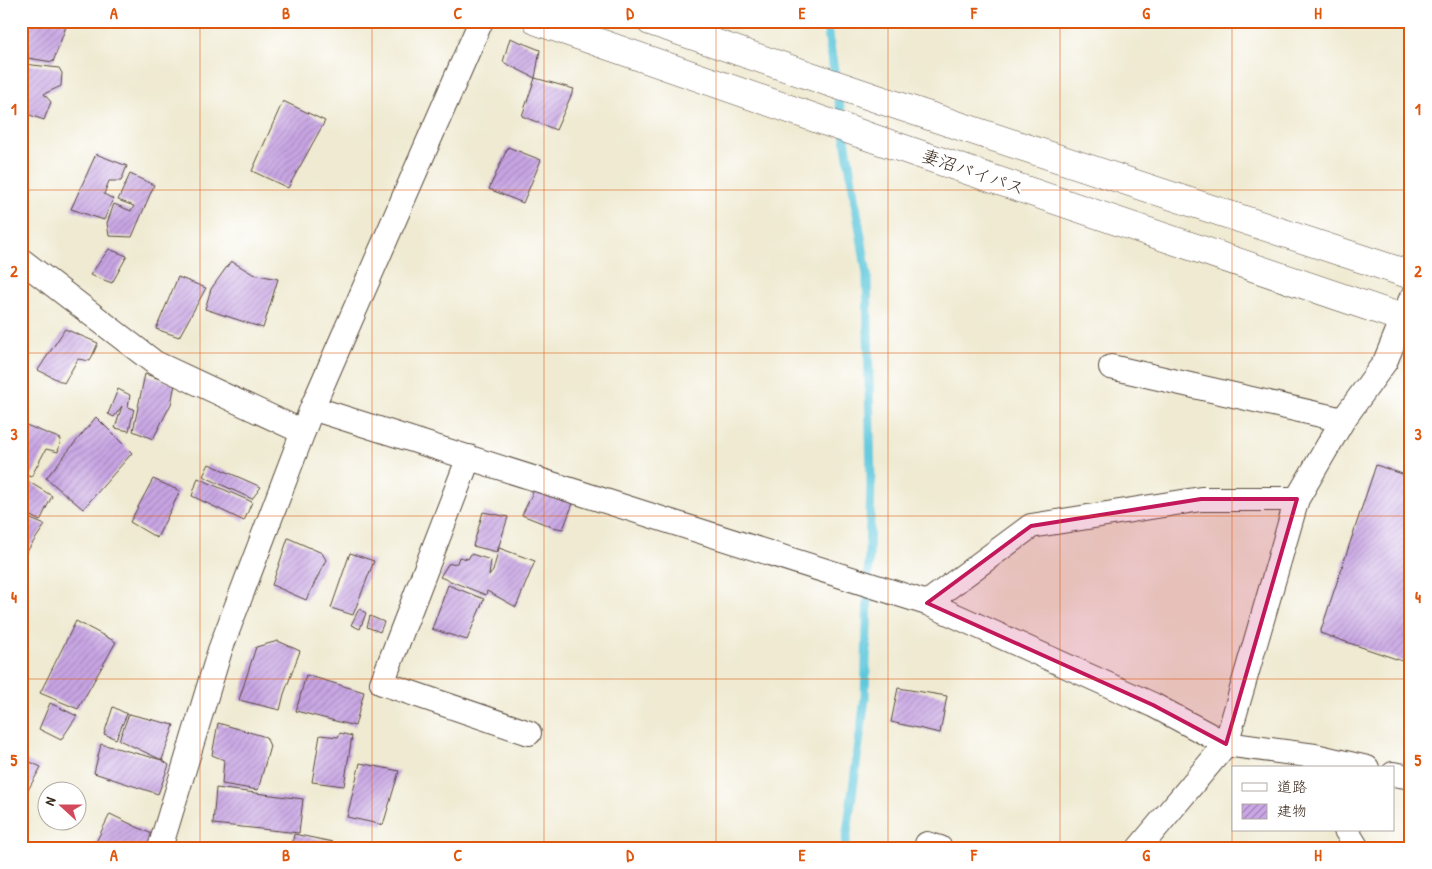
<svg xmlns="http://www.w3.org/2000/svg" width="1432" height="869" viewBox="0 0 1432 869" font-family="'Patrick Hand','Klee One',sans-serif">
<defs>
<pattern id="building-hatch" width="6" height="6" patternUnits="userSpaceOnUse" patternTransform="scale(1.25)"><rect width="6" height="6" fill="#c8a5e4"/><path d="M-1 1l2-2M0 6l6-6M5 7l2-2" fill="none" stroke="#a487b8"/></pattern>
</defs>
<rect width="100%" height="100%" fill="#fff"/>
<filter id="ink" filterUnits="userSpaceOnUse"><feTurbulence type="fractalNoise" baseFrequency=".02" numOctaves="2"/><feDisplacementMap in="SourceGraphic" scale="10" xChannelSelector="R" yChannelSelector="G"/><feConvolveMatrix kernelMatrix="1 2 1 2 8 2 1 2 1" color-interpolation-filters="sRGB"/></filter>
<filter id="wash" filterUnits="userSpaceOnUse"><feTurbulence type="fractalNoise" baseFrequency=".0096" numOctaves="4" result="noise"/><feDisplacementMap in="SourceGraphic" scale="20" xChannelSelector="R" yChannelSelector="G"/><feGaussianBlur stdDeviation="1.12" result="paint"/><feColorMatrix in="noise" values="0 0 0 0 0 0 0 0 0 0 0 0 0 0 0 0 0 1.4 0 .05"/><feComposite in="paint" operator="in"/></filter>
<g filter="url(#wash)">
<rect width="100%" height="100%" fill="#efead1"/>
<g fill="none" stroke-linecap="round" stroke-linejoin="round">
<!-- stream -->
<path stroke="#5fc7dc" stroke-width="9" d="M 826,21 L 867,274 L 871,483 L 865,699 L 845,848"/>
</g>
<g id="blocks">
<!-- building -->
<path fill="url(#building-hatch)" d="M 28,21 L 68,21 L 53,62 L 21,57 Z
M 510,38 L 540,50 L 535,78 L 503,62 Z
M 24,64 L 59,68 L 62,73 L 61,86 L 44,94 L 51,102 L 44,120 L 21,112 L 21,74 Z
M 535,78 L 574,89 L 556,130 L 522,116 Z
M 283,101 L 325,121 L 288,188 L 252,171 Z
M 508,147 L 541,160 L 523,203 L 489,189 Z
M 96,154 L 127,166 L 121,181 L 109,181 L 104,194 L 113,199 L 104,220 L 71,209 Z
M 130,174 L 154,185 L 132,237 L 109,236 L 107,223 L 114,204 L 131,211 L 134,206 L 118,200 Z
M 109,249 L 127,256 L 112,283 L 90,275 Z
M 231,261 L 253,274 L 278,279 L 263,328 L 205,309 L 211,289 Z
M 178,277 L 206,288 L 179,337 L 156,329 Z
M 65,329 L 98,343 L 90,361 L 78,359 L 64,383 L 38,370 Z
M 145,374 L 175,384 L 171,404 L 153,439 L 133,431 Z
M 118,389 L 130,395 L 128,407 L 134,409 L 129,431 L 115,428 L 122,406 L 114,417 L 108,414 Z
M 96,417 L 132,453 L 83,509 L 46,478 Z
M 21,423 L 61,439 L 58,452 L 46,449 L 31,477 L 21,473 Z
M 209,464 L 261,487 L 252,499 L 203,476 Z
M 1376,465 L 1411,477 L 1411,664 L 1320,633 Z
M 21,477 L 52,496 L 40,521 L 21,511 Z
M 198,478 L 252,502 L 244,521 L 192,496 Z
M 153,479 L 180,491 L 157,538 L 130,522 Z
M 536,486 L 574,501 L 563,529 L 552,527 L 522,515 Z
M 483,512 L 508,517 L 497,552 L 473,546 Z
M 21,515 L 45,525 L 21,560 Z
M 288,538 L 322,553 L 326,560 L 306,600 L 272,585 Z
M 499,548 L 535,561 L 516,607 L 487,591 L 486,595 L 440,577 L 448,564 L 457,563 L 459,557 L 468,559 L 471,554 L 491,560 L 489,576 L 493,571 Z
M 350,553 L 374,561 L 353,615 L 331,608 Z
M 448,585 L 484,599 L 467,640 L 432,629 Z
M 359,609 L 366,613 L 360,629 L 351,625 Z
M 370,616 L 384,622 L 380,632 L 367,627 Z
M 76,621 L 116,642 L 78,709 L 40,693 Z
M 278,641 L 300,651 L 284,694 L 280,710 L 239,700 L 256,647 Z
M 306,675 L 364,692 L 355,726 L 296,711 Z
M 898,688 L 947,696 L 940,733 L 891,722 Z
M 50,703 L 77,716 L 61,740 L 39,729 Z
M 113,707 L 127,714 L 116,739 L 104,734 Z
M 129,714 L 174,725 L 162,760 L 169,765 L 158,794 L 94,773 L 101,744 L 162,760 L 119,740 Z
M 218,723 L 266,737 L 270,746 L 258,790 L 222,784 L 224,760 L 212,755 Z
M 340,733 L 352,736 L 344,786 L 312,782 L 320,735 L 338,737 Z
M 24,759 L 41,767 L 28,790 L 21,788 L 21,764 Z
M 360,763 L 399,771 L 383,825 L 347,817 Z
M 216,788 L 303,799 L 299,833 L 213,824 Z
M 110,814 L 162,839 L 157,848 L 97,848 L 94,846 Z
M 294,834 L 333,842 L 332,848 L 292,848 Z"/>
</g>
</g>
<g filter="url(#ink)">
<use href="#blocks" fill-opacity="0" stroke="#564739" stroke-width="1"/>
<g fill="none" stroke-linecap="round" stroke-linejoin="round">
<!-- minor casing -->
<g stroke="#564739" stroke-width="26">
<path id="minor" d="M 21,260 L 155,363 L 303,432
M 1111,367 L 1343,420
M 312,408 L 927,603 L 1153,705 L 1226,744 L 1315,756 L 1367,768
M 469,457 L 382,683 L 529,733
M 927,603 L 1031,526 L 1201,499 L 1297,499
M 1393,774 L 1411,777
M 1346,830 L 1357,848
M 160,848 L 220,650 L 312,408 L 481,21
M 926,848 L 927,844 L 940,848
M 1139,848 L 1226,744 L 1297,499 L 1343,420 L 1385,362 L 1411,299"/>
</g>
<!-- trunk casing -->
<g stroke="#564739" stroke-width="29">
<path id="trunk" d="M 537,21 L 884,142 L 1411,321
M 650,21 L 884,101 L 1411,275"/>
</g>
<!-- minor -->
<use href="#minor" stroke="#fff" stroke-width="24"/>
<!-- trunk -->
<use href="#trunk" stroke="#fff" stroke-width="28"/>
</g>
</g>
<!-- marked area -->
<path fill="#c2185b" fill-opacity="0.2" stroke="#c2185b" stroke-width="4" stroke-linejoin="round" d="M 1201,499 L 1297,499 L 1226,744 L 1153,705 L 927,603 L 1031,526 Z"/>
<!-- grid -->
<path fill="none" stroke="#df570d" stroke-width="1" stroke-opacity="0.55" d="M 200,21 L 200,848M 372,21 L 372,848M 544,21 L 544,848M 716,21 L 716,848M 888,21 L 888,848M 1060,21 L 1060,848M 1232,21 L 1232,848M 21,190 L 1411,190M 21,353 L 1411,353M 21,516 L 1411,516M 21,679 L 1411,679"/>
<g text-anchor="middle" stroke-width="4.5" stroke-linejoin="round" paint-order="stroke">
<!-- street labels -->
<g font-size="18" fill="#3b2a1e" stroke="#fff">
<text transform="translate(973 172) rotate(19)" y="6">妻沼バイパス</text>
</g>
</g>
<!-- margin -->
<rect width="1432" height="869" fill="none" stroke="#fff" stroke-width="55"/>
<!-- legend -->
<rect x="1232" y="766" width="162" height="65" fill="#ffffff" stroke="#b1aaa5"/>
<rect x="1242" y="783" width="25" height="8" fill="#ffffff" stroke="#b1aaa5"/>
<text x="1277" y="792" font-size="15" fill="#3b2a1e">道路</text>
<rect x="1242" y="804" width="25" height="15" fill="url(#building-hatch)" stroke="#b1aaa5"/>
<text x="1277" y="816" font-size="15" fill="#3b2a1e">建物</text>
<!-- north arrow -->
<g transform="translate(62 806) rotate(291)"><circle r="24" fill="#ffffff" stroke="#b1aaa5"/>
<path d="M0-4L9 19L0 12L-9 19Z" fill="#d1495b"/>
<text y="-8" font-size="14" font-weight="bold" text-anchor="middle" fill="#3b2a1e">N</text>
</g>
<rect x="28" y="28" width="1376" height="814" fill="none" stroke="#df570d" stroke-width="2"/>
<g font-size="16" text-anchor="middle" font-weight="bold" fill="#df570d">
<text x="114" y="19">A</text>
<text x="286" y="19">B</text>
<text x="458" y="19">C</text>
<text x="630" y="19">D</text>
<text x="802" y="19">E</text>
<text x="974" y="19">F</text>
<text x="1146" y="19">G</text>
<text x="1318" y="19">H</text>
<text x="14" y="115">1</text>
<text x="1418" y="115">1</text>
<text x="14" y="277">2</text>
<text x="1418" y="277">2</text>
<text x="14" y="440">3</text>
<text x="1418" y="440">3</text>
<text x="14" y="603">4</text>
<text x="1418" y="603">4</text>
<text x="14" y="766">5</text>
<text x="1418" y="766">5</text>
<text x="114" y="861">A</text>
<text x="286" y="861">B</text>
<text x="458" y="861">C</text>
<text x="630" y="861">D</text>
<text x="802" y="861">E</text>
<text x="974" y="861">F</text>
<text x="1146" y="861">G</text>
<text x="1318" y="861">H</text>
</g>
</svg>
